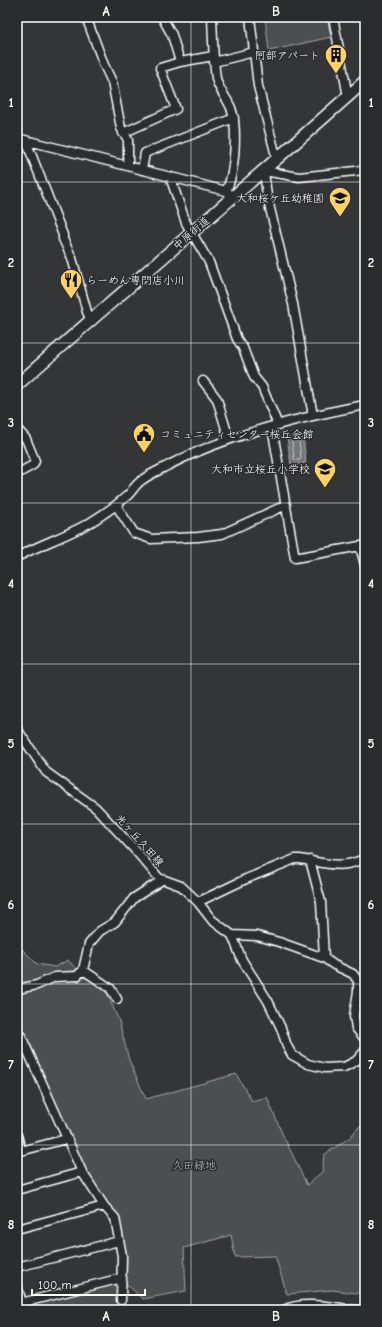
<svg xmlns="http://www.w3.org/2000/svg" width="382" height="1327" viewBox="0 0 382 1327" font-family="'Comic Neue','Klee One',sans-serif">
<rect width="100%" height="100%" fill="#333536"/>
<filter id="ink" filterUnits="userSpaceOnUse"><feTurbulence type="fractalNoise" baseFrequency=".025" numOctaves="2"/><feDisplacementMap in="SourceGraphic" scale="8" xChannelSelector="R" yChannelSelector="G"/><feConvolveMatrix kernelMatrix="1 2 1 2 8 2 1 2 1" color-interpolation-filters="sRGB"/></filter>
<g filter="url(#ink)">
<!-- green -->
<path fill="#4c4f50" stroke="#a6a7a8" d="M 265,17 L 327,17 L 331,37 L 269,51 Z
M 17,944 L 37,964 L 55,967 L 68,960 L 78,971 L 107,993 L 119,1021 L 129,1060 L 146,1099 L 236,1074 L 252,1101 L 267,1097 L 281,1131 L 307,1185 L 322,1172 L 324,1155 L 349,1138 L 359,1127 L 365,1125 L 365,1294 L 332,1290 L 287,1294 L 275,1256 L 235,1257 L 231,1235 L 184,1248 L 186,1291 L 143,1299 L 125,1283 L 115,1225 L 86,1176 L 31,1045 L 17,1031 Z
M 117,1284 L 117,1309 L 17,1310 L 17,1309 Z"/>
<!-- water -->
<path fill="#737576" stroke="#abacad" d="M 303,435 L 306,463 L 291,465 L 287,437 Z"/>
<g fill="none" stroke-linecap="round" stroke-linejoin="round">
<!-- shore -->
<path stroke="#c7c8c8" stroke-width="1" d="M 293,440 L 298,440 L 299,441 L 301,458 L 300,460 L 295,460 L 294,459 L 292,442 Z"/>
<!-- minor casing -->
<g stroke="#fff" stroke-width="11">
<path id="minor" d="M 86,17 L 104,65 L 112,82 L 121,128 L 128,140 L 128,166
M 162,17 L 172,35 L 180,62 L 213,56
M 212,17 C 213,37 213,58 216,78 C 218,90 227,97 231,108 C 238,127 235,173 226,191
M 250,17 L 258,86 L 277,160
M 333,17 L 348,97
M 214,62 L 254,52
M 123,133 L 176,109 L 160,68 L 180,62
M 17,138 L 226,191 L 234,197
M 26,141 L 63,235 L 63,239 L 72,258 L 87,312 L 90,319
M 142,170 L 145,153 L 234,118
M 170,177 L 186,223 L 209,262 L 237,339 L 243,348 L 254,377 L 262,387 L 278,425
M 203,381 L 217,399 L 229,439
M 313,416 L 293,304 L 267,196 L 264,171 L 299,177 L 365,170
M 272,427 L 295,558 L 360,546 L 365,565
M 17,429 L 26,439 L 35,461 L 33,465 L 17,474
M 116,505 L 134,533 L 151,539 L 198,537 L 222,534 L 286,505
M 17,557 C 41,544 67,536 91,522 C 104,514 117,505 128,495 C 133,490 136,484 142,480 C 150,474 160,470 169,465 C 227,435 301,417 365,405
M 17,729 L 46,772 L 96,808 L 135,850 L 159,878 L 181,886 L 198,902 L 212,920 L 232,935 L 257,936 L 279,942 L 324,958 L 334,965 L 353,974 L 358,981 L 358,991 L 354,1016 L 356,1028 L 365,1039
M 310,860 L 321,902 L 324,958
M 198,902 L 246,879 L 295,859 L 300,859 C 324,863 343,870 365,858
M 232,935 L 242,960 L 268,1001 L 281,1028 L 287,1046 L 292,1055 L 308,1064 L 325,1068 L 344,1067 L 356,1061 L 365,1051
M 83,970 L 110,988 L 117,999
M 17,989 L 37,985 L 55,977 L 77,976 L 83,970 L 89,944 L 100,931 L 115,922 L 134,898 L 162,880
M 17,1032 L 21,1036 L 82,1172 L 104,1206 L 115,1218 L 122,1256 L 121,1300
M 17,1135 L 21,1150
M 17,1152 L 66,1139
M 17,1190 L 82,1172
M 17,1229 L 104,1206
M 17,1267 L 119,1241
M 17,1285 L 22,1303
M 17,1304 L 122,1278
M 284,1310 C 304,1300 335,1308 357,1310"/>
</g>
<!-- major casing -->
<g stroke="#fff" stroke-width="14">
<path id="major" d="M 17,385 C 132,283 250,184 365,81"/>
</g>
<!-- minor -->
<use href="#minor" stroke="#2a2d2e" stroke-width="8"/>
<!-- major -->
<use href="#major" stroke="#2a2d2e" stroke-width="11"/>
</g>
</g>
<!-- grid -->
<path fill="none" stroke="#fff" stroke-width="1" stroke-opacity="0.55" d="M 191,17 L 191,1310M 17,182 L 365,182M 17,343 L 365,343M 17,503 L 365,503M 17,664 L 365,664M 17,824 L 365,824M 17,984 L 365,984M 17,1145 L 365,1145"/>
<!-- icons -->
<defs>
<g id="building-pin" transform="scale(1.15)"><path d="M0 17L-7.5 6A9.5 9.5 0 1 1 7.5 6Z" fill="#ffd166" stroke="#2a2d2e"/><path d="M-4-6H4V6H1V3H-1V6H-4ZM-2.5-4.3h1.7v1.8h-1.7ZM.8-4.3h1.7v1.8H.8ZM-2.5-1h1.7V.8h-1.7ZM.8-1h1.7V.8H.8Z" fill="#111"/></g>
<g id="school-pin" transform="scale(1.15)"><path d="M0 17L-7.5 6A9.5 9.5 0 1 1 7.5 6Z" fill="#ffd166" stroke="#2a2d2e"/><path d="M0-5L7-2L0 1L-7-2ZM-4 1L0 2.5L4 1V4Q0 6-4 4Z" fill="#111"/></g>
<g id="restaurant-pin" transform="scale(1.15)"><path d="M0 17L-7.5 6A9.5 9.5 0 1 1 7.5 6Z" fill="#ffd166" stroke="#2a2d2e"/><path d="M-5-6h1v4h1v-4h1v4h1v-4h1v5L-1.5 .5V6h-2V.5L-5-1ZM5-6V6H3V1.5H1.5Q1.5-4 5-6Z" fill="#111"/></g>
<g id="civic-pin" transform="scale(1.15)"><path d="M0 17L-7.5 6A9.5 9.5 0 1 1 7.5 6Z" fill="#ffd166" stroke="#2a2d2e"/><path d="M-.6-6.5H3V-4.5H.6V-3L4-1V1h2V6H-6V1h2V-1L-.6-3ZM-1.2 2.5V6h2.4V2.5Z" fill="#111"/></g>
</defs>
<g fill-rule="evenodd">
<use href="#building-pin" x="336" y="55"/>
<use href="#school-pin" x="340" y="198"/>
<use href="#restaurant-pin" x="71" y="280"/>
<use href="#civic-pin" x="144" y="434"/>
<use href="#school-pin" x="325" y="469"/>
</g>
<g text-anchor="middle" stroke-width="3" stroke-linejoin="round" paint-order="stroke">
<!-- poi labels -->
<g font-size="11" fill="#fff" stroke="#2a2d2e" text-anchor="end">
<text x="320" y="59">阿部アパート</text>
<text x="324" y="202">大和桜ケ丘幼稚園</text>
<text x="86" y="284" text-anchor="start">らーめん専門店小川</text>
<text x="160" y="438" text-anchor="start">コミュニティセンター桜丘会館</text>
<text x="310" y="473">大和市立桜丘小学校</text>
</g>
<!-- street labels -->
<g font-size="11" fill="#fff" stroke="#2a2d2e">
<text transform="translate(191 233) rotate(-41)" y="4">中原街道</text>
<text transform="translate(140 840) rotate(48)" y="4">光ヶ丘久田線</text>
</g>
<!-- park labels -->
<g font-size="11" fill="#b7b9b9" stroke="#2a2d2e">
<text x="194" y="1169">久田緑地</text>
</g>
</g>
<!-- margin -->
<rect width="382" height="1327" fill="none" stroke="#2a2d2e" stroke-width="44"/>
<!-- scale -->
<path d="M32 1289v6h113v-6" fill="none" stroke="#ffffff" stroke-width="2"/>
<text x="38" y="1289" font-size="12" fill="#ffffff" stroke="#2a2d2e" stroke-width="3" paint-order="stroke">100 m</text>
<rect x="22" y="22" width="338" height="1283" fill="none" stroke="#fff" stroke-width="1.5"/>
<g font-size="13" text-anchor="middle" font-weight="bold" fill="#fff">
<text x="106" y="16">A</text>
<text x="276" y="16">B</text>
<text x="11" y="107">1</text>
<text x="371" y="107">1</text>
<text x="11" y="267">2</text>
<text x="371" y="267">2</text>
<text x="11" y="427">3</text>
<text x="371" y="427">3</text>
<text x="11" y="588">4</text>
<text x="371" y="588">4</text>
<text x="11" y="748">5</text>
<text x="371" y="748">5</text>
<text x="11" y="909">6</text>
<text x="371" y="909">6</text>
<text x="11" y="1069">7</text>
<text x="371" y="1069">7</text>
<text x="11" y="1229">8</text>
<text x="371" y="1229">8</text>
<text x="106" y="1321">A</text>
<text x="276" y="1321">B</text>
</g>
</svg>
